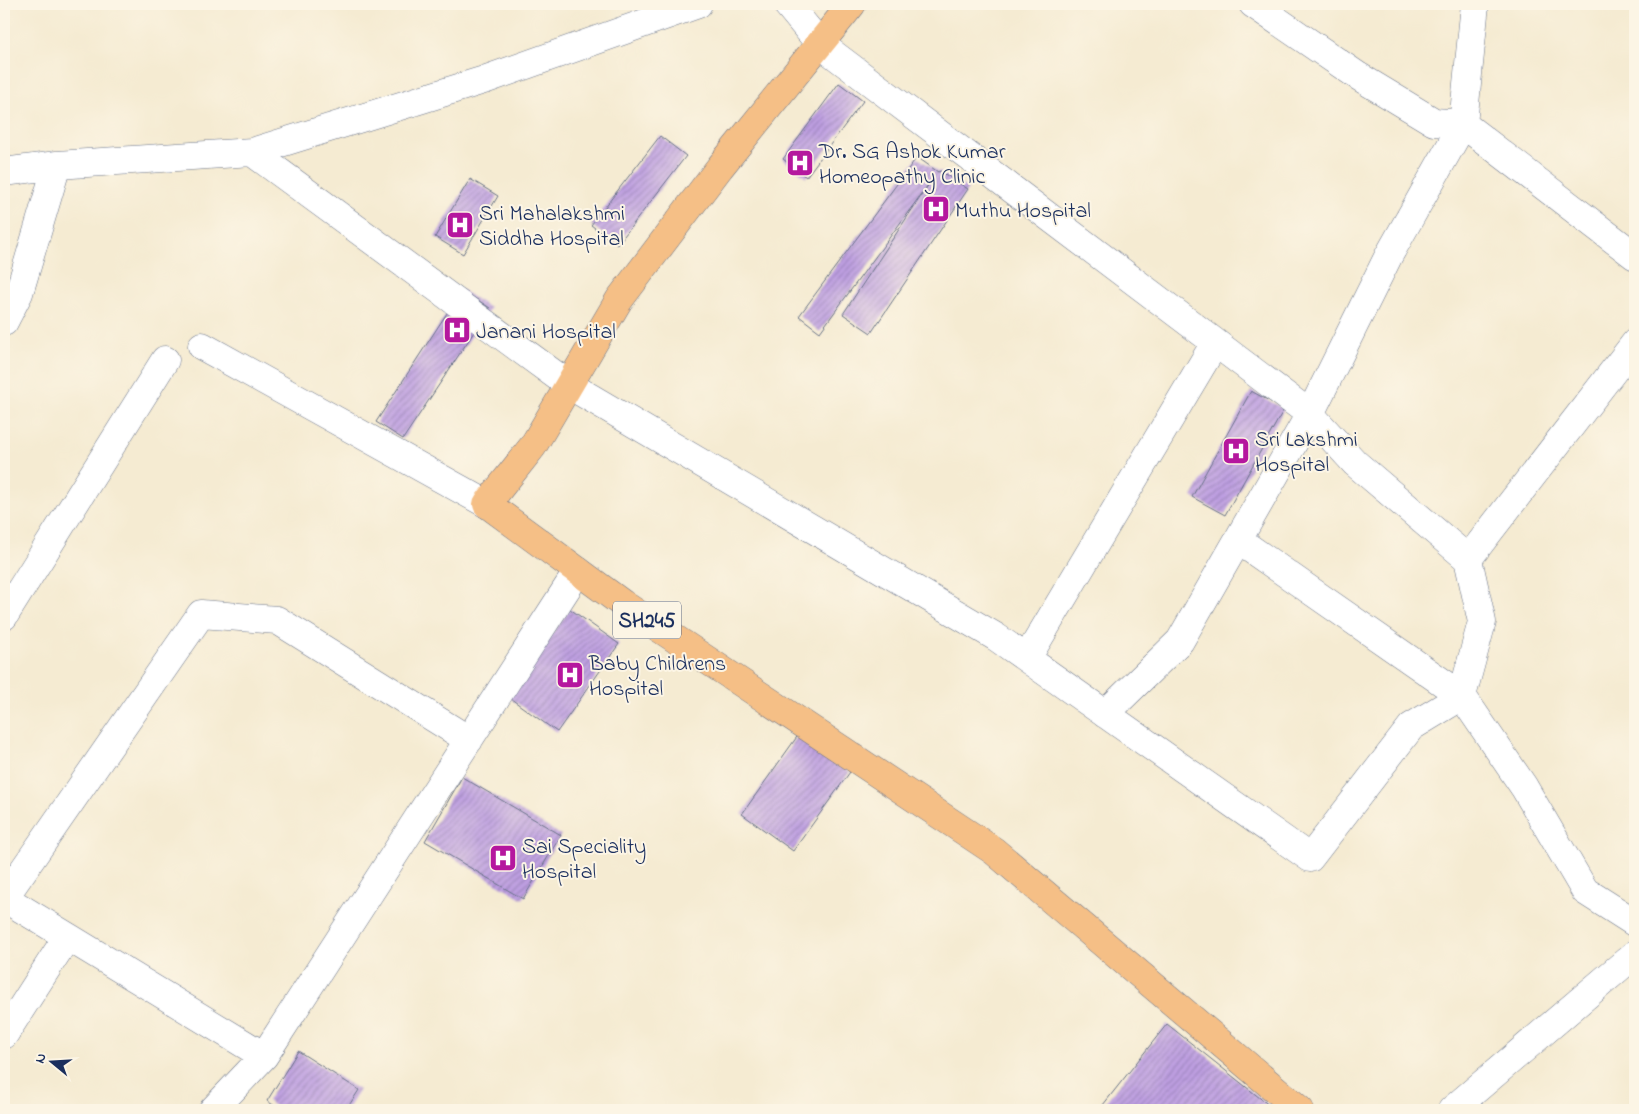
<svg xmlns="http://www.w3.org/2000/svg" width="1639" height="1114" viewBox="0 0 1639 1114" font-family="'Indie Flower',sans-serif">
<defs>
<pattern id="building-hatch" width="6" height="6" patternUnits="userSpaceOnUse" patternTransform="scale(1.25)"><rect width="6" height="6" fill="#be9fe1"/><path d="M-1 1l2-2M0 6l6-6M5 7l2-2" fill="none" stroke="#9a82ba"/></pattern>
</defs>
<rect width="100%" height="100%" fill="#fcf5e5"/>
<filter id="ink" filterUnits="userSpaceOnUse"><feTurbulence type="fractalNoise" baseFrequency=".02" numOctaves="2"/><feDisplacementMap in="SourceGraphic" scale="10" xChannelSelector="R" yChannelSelector="G"/><feConvolveMatrix kernelMatrix="1 2 1 2 8 2 1 2 1" color-interpolation-filters="sRGB"/></filter>
<filter id="wash" filterUnits="userSpaceOnUse"><feTurbulence type="fractalNoise" baseFrequency=".0096" numOctaves="4" result="noise"/><feDisplacementMap in="SourceGraphic" scale="20" xChannelSelector="R" yChannelSelector="G"/><feGaussianBlur stdDeviation="1.12" result="paint"/><feColorMatrix in="noise" values="0 0 0 0 0 0 0 0 0 0 0 0 0 0 0 0 0 1.4 0 .05"/><feComposite in="paint" operator="in"/></filter>
<g filter="url(#wash)">
<rect width="100%" height="100%" fill="#f5ebd2"/>
<g id="blocks">
<!-- building -->
<path fill="url(#building-hatch)" d="M 839,83 L 863,101 L 806,177 L 783,159 Z
M 660,136 L 686,156 L 617,245 L 591,225 Z
M 917,157 L 938,172 L 940,171 L 968,189 L 871,333 L 843,314 L 931,181 L 820,332 L 799,316 Z
M 470,179 L 498,196 L 463,254 L 435,237 Z
M 462,290 L 490,308 L 403,439 L 376,422 Z
M 1251,391 L 1284,409 L 1225,515 L 1192,497 Z
M 570,609 L 619,644 L 557,732 L 507,696 Z
M 799,734 L 850,772 L 793,851 L 742,814 Z
M 462,777 L 561,835 L 523,899 L 425,841 Z
M 1167,1024 L 1275,1110 L 1099,1110 Z
M 298,1051 L 359,1090 L 346,1110 L 281,1110 L 267,1101 Z"/>
</g>
</g>
<g filter="url(#ink)">
<use href="#blocks" fill-opacity="0" stroke="#677187" stroke-width="1"/>
<g fill="none" stroke-linecap="round" stroke-linejoin="round">
<!-- street casing -->
<g stroke="#677187" stroke-width="29">
<path id="street" d="M 787,4 L 820,44 L 1310,414 L 1355,463 L 1468,559 L 1482,622 L 1462,696 L 1524,787 L 1585,891 L 1635,923
M 1253,4 L 1358,76 L 1434,122 L 1463,124 L 1635,256
M 252,152 L 484,80 L 698,4
M 4,172 L 57,165 L 252,152 L 569,385 L 996,637 L 1310,858 L 1411,727 L 1462,696 L 1238,540
M 4,322 L 19,293 L 57,165
M 202,346 L 487,504
M 1468,559 L 1635,343
M 4,616 L 165,360
M 1027,658 L 1215,343
M 1105,714 L 1180,641 L 1310,414 L 1389,255 L 1463,124 L 1475,4
M 4,898 L 264,1056 L 578,571
M 4,898 L 201,614 L 277,620 L 469,740
M 4,1035 L 67,937
M 213,1110 L 264,1056
M 1452,1110 L 1635,954"/>
</g>
<!-- primary casing -->
<g stroke="#677187" stroke-width="29">
<path id="primary" d="M 852,4 L 720,167 L 619,300 L 533,446 L 487,504 L 623,604 L 994,851 L 1300,1110"/>
</g>
<!-- street -->
<use href="#street" stroke="#fff" stroke-width="28"/>
<!-- primary -->
<use href="#primary" stroke="#f5bf86" stroke-width="28"/>
</g>
</g>
<!-- icons -->
<defs>
<g id="hospital-square" transform="scale(1.4375)"><rect x="-9" y="-9" width="18" height="18" rx="4" fill="#b5179e" stroke="#fcf5e5"/><path d="M-5-5h3v3.5h4V-5h3V5h-3V1.5h-4V5h-3Z" fill="#fff"/></g>
</defs>
<g fill-rule="evenodd">
<use href="#hospital-square" x="800" y="163"/>
<use href="#hospital-square" x="936" y="209"/>
<use href="#hospital-square" x="460" y="225"/>
<use href="#hospital-square" x="457" y="330"/>
<use href="#hospital-square" x="1236" y="451"/>
<use href="#hospital-square" x="570" y="675"/>
<use href="#hospital-square" x="503" y="858"/>
</g>
<g text-anchor="middle" stroke-width="4" stroke-linejoin="round" paint-order="stroke">
<!-- shield labels -->
<rect fill="#fcf5e5" stroke="#5e6a86" stroke-width="1" x="613" y="601.5" width="68" height="37" rx="4"/>
<g font-size="21" font-weight="bold" fill="#1b2f5e">
<text x="647" y="627">SH245</text>
</g>
<!-- poi labels -->
<g font-size="22" fill="#1b2f5e" stroke="#fcf5e5" text-anchor="start">
<text x="819" y="158">Dr. SG Ashok Kumar<tspan x="819" dy="25">Homeopathy Clinic</tspan></text>
<text x="955" y="217">Muthu Hospital</text>
<text x="479" y="220">Sri Mahalakshmi<tspan x="479" dy="25">Siddha Hospital</tspan></text>
<text x="476" y="338">Janani Hospital</text>
<text x="1255" y="446">Sri Lakshmi<tspan x="1255" dy="25">Hospital</tspan></text>
<text x="589" y="670">Baby Childrens<tspan x="589" dy="25">Hospital</tspan></text>
<text x="522" y="853">Sai Speciality<tspan x="522" dy="25">Hospital</tspan></text>
</g>
</g>
<!-- margin -->
<rect width="1639" height="1114" fill="none" stroke="#fcf5e5" stroke-width="20"/>
<!-- north arrow -->
<g transform="translate(52 1062) rotate(288)" stroke="#fcf5e5" stroke-width="4" paint-order="stroke">
<path d="M0-4L9 19L0 12L-9 19Z" fill="#1b2f5e"/>
<text y="-8" font-size="14" font-weight="bold" text-anchor="middle" fill="#1b2f5e">N</text>
</g>
</svg>
